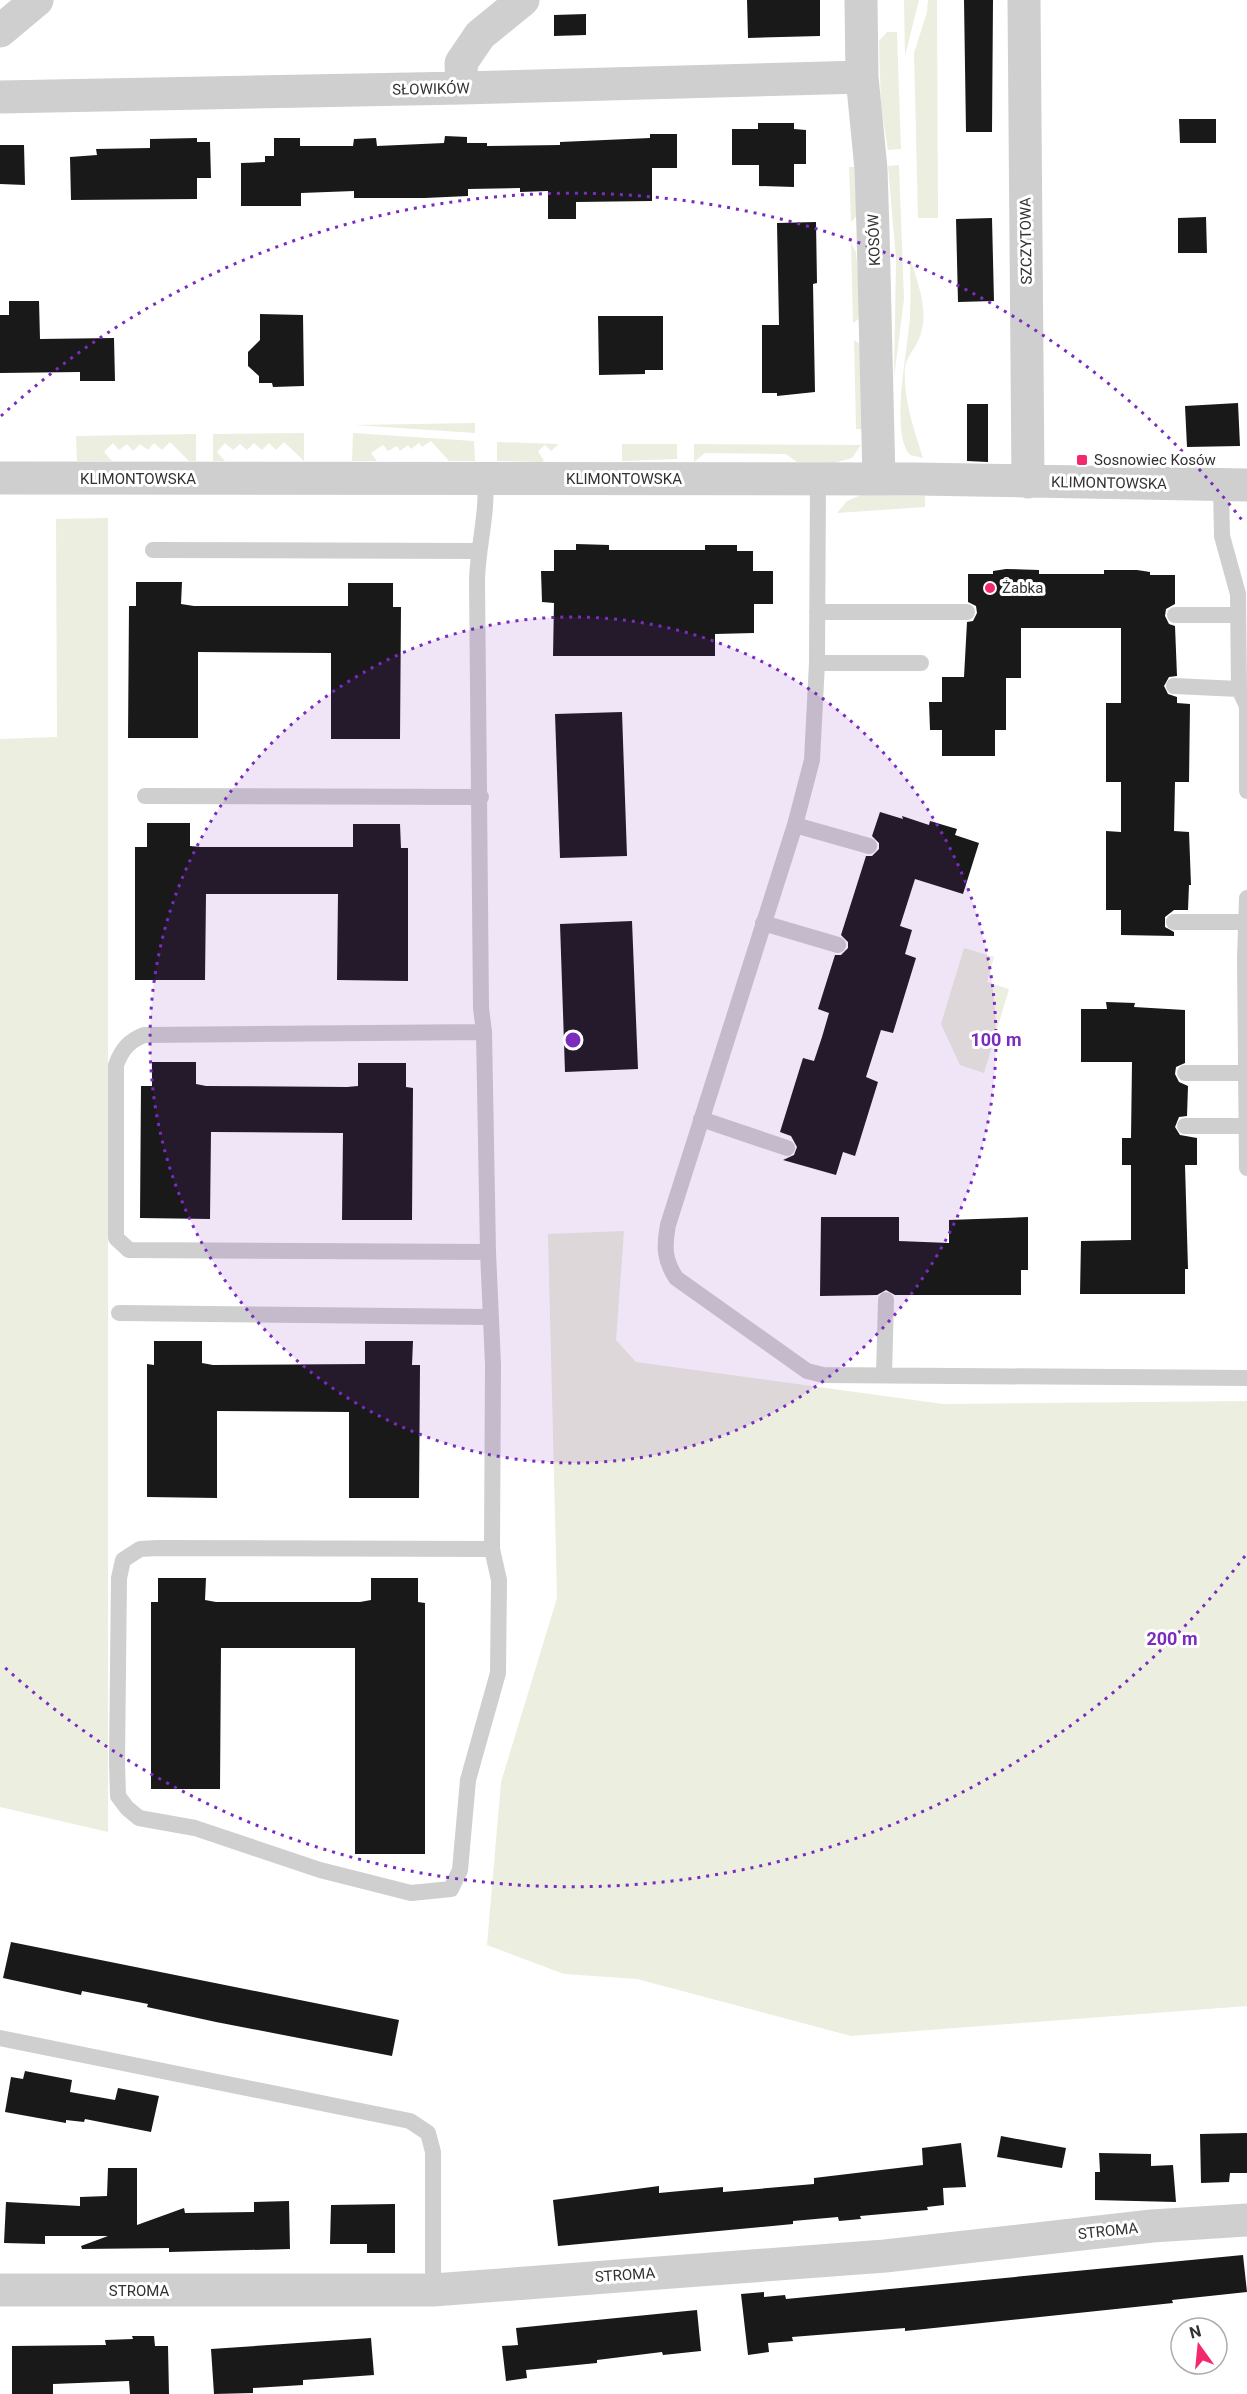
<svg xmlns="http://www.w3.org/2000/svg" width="1247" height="2394" viewBox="0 0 1247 2394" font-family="Roboto,sans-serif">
<rect width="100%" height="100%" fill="#fff"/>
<!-- green -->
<path fill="#ecefdf" d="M 904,0 L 919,0 L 905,56 Z
M 928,0 L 937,0 L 938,218 L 918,218 L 914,53 L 927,12 Z
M 887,32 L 897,32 L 901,149 L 888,150 L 881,108 L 879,41 Z
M 899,165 L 904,299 L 894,378 L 896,260 L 888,166 Z
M 849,167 L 858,167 L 857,216 L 851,222 Z
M 851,243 L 856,252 L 861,312 L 860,318 L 853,323 Z
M 910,258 C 918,283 930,313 919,339 C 915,349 906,357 905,368 C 903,399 914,429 923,458 L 910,455 C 889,433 909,345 910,314 C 911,296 910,277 910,258 Z
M 854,340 L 860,344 L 864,429 L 856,429 Z
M 475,423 L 475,433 L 354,425 Z
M 304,433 L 304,461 L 284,442 L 276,450 L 269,443 L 262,450 L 254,443 L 247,450 L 240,444 L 233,450 L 225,443 L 217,452 L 225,461 L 213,461 L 213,434 Z
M 353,433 L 474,441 L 475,461 L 449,461 L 431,441 L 422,447 L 419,443 L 411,449 L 408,445 L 400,451 L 397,446 L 388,451 L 383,445 L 371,453 L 377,461 L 352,461 Z
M 196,434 L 196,461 L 189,461 L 170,442 L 162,450 L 154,443 L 148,450 L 140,444 L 133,451 L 127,444 L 119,450 L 113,443 L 104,452 L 112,461 L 77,461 L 76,436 Z
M 497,442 L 559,444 L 551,451 L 545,445 L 538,451 L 544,461 L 541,462 L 497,461 Z
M 622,444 L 677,444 L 677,459 L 622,461 Z
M 694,444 L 861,445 L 852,458 L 834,463 L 797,462 L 786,454 L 705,453 L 694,462 Z
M 861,495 L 925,496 L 925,507 L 837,513 L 847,501 Z
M 108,518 L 108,1832 L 0,1807 L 0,739 L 57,737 L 56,519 Z
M 964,948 L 994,957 L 987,982 L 1009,989 L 984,1073 L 960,1065 L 941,1024 Z
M 624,1231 L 616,1340 L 636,1362 L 943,1404 L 1247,1401 L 1247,2006 L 851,2036 L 637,1979 L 564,1974 L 487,1945 L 501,1782 L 557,1598 L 548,1234 Z"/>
<!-- building -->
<path fill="#191919" d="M 747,0 L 820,0 L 820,36 L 748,38 Z
M 964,0 L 993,0 L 992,132 L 966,132 Z
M 586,14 L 586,35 L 554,36 L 554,15 Z
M 1179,119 L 1216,119 L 1216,143 L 1180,143 Z
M 758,123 L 794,123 L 794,129 L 806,130 L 806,164 L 794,164 L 794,187 L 759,186 L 759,165 L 732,165 L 732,129 L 758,129 Z
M 650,134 L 677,134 L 677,168 L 652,168 L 652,201 L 576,202 L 576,219 L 548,219 L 548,191 L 520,192 L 520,188 L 468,189 L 468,196 L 425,198 L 354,198 L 354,191 L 301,193 L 301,206 L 241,206 L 241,163 L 265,162 L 265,156 L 274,156 L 274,138 L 300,138 L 300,146 L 353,146 L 354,139 L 376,138 L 377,146 L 444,143 L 445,136 L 467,137 L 467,143 L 487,143 L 487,146 L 560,145 L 560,142 L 650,138 Z
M 197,138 L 197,142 L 210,142 L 211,178 L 197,178 L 197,199 L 71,200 L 70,157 L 97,155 L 96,149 L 150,148 L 150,139 Z
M 0,145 L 24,145 L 25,185 L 0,184 Z
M 1206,217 L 1207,253 L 1178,253 L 1178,218 Z
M 992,218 L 994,301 L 958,302 L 956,219 Z
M 816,222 L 817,283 L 813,284 L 815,392 L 777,396 L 777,393 L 762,393 L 762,325 L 779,325 L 777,223 Z
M 9,301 L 39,301 L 40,339 L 114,338 L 115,381 L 80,381 L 80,372 L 0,373 L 0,315 L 9,315 Z
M 260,314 L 303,315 L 304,386 L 273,387 L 272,383 L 259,383 L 259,376 L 248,366 L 248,352 L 260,340 Z
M 598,316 L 663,316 L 663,370 L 645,370 L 645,374 L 599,375 Z
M 1238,403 L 1240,446 L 1187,447 L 1185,406 Z
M 967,404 L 988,404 L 988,462 L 967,461 Z
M 576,544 L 609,545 L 609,550 L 705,550 L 705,545 L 737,545 L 737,551 L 753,551 L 753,571 L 773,571 L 773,604 L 754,604 L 754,633 L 715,634 L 715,656 L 553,656 L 554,603 L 542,602 L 541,571 L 554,571 L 554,550 L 576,550 Z
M 1006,569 L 1039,570 L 1039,574 L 1104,574 L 1104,570 L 1137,570 L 1150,572 L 1150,575 L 1175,575 L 1175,604 L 1166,609 L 1165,616 L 1169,624 L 1175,626 L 1177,676 L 1169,677 L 1164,686 L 1168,694 L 1177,697 L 1177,703 L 1190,704 L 1189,782 L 1175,782 L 1174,831 L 1189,832 L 1191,885 L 1189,885 L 1188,910 L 1174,910 L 1165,917 L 1165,927 L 1174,932 L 1174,936 L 1121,935 L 1121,910 L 1106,910 L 1106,831 L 1121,832 L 1121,782 L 1106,782 L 1106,703 L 1121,703 L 1121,628 L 1021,628 L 1021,678 L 1006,678 L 1006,730 L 995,730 L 995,756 L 942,756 L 942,730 L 930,730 L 929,702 L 942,702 L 942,677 L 964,677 L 967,622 L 973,621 L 977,613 L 976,606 L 968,602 L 968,574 L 993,574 L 993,571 Z
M 136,582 L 182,582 L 181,604 L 194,606 L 348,606 L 348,583 L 393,583 L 393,607 L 401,607 L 400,739 L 331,739 L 331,653 L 198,652 L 198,738 L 128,738 L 129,606 L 136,606 Z
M 622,712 L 627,856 L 560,858 L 555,714 Z
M 880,812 L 903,819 L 902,816 L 929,825 L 930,821 L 957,829 L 955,835 L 979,843 L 963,894 L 915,879 L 900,926 L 912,930 L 905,954 L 916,958 L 893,1033 L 881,1030 L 866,1077 L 878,1082 L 855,1156 L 843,1152 L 836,1175 L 783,1160 L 794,1155 L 797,1147 L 791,1136 L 780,1132 L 803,1058 L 814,1061 L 822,1037 L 829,1013 L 818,1009 L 835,955 L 841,955 L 848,948 L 848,942 L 841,935 L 866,856 L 872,856 L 879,849 L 879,843 L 872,836 Z
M 147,823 L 190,823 L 190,846 L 201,847 L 353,847 L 353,824 L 400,824 L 401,848 L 408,848 L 408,981 L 337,980 L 338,894 L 206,894 L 205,980 L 135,980 L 135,847 L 147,847 Z
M 632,921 L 638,1069 L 565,1072 L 560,924 Z
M 1106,1002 L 1135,1003 L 1134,1007 L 1185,1010 L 1185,1063 L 1176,1067 L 1175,1074 L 1179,1082 L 1188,1086 L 1187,1116 L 1179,1117 L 1175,1127 L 1180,1135 L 1197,1138 L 1197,1165 L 1185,1165 L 1188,1269 L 1185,1269 L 1185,1294 L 1080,1294 L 1081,1241 L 1131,1240 L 1131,1165 L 1122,1165 L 1122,1138 L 1131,1138 L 1132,1062 L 1081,1062 L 1081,1009 L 1107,1009 Z
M 152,1062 L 196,1062 L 196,1084 L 206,1086 L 347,1087 L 358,1086 L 358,1063 L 406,1063 L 406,1087 L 413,1088 L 412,1220 L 342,1220 L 343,1133 L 211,1132 L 210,1219 L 140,1218 L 141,1086 L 152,1086 Z
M 821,1217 L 899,1217 L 899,1241 L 949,1243 L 949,1220 L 1028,1217 L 1028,1270 L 1021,1270 L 1021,1295 L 895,1295 L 886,1290 L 877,1295 L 820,1296 Z
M 154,1341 L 202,1341 L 202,1363 L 213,1365 L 365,1364 L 365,1341 L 413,1341 L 412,1365 L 420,1365 L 419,1498 L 349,1498 L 349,1412 L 217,1411 L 217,1498 L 147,1497 L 147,1364 L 154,1365 Z
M 158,1578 L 206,1578 L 205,1600 L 216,1602 L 360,1602 L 371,1600 L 371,1578 L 418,1578 L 418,1602 L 425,1603 L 425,1854 L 355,1854 L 355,1648 L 221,1648 L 220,1789 L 151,1789 L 151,1602 L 158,1602 Z
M 11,1942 L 399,2020 L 392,2056 L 216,2022 L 147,2007 L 148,2004 L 82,1991 L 81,1995 L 3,1978 Z
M 25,2071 L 72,2080 L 70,2092 L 115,2100 L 118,2088 L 159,2096 L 151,2132 L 85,2119 L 84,2122 L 66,2120 L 66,2123 L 5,2112 L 11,2077 L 23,2079 Z
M 1247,2133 L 1247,2173 L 1230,2173 L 1229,2182 L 1201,2183 L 1200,2134 Z
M 1001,2136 L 1066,2148 L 1062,2168 L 997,2157 Z
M 961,2143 L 966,2187 L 943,2188 L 944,2205 L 927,2207 L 928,2210 L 860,2216 L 861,2219 L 839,2221 L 838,2217 L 793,2221 L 793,2224 L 558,2246 L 553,2200 L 659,2186 L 659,2193 L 723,2187 L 723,2192 L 814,2184 L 814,2178 L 923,2165 L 922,2148 Z
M 1099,2153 L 1151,2154 L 1151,2166 L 1173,2165 L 1176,2202 L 1095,2200 L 1095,2172 L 1100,2172 Z
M 108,2168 L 137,2168 L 137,2225 L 184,2208 L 185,2213 L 254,2212 L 254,2202 L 289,2201 L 290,2249 L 169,2252 L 169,2248 L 82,2249 L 81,2246 L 108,2236 L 45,2236 L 45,2244 L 4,2243 L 6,2202 L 80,2206 L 80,2197 L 107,2196 Z
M 395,2204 L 395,2253 L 367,2253 L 367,2244 L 330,2244 L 331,2205 Z
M 1243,2255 L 1247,2292 L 1172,2300 L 1173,2303 L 905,2331 L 905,2328 L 792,2337 L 793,2341 L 768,2343 L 769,2352 L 748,2355 L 741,2294 L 764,2292 L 764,2297 L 785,2295 L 786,2299 Z
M 697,2310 L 701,2351 L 663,2355 L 662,2352 L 597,2360 L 597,2363 L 526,2370 L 527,2378 L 506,2381 L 502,2346 L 518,2345 L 516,2328 Z
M 132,2336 L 154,2336 L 155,2346 L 168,2346 L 169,2394 L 130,2394 L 129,2381 L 53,2384 L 53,2394 L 12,2394 L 12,2346 L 106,2345 L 105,2340 L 133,2339 Z
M 371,2338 L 374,2375 L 303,2380 L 303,2385 L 253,2388 L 253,2393 L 214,2394 L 211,2349 Z"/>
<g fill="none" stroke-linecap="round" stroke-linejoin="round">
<!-- service -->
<path stroke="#cfcfcf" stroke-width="16" d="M 818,479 L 817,663 L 812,760 L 795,825 L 668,1225 C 664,1247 664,1259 676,1278 L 807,1371 L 823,1375 L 1247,1378
M 1221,486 L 1222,536 L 1238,594 L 1239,689 L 1247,706 L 1247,791
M 153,550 L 478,551
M 817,612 L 967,612
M 1175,615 L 1238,615
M 817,663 L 921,663
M 1174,686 L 1239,689
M 145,796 L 481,797
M 795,825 L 869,846
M 1247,898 L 1245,958 L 1247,1168
M 1174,922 L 1246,922
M 763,923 L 838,945
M 484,1032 L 488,1252 L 129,1250 L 116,1238 L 116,1065 C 122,1049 129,1041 144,1035 Z
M 484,1032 L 481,1008 L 477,580 C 478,545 488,513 485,479
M 1185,1073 L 1246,1073
M 701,1119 L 787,1148
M 1185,1126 L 1247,1126
M 488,1252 L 493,1364 L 492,1549 L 499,1580 L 498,1673 L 468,1780 L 460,1870 L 451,1889 L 411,1893 L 320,1870 L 195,1828 L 139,1818 L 127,1808 L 118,1796 L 117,1761 L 119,1578 L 123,1560 L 140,1549 L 158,1548 L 492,1549
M 119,1313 L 489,1317
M 884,1375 L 886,1300
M 0,2038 L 410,2121 L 428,2133 L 433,2152 L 433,2290"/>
<!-- minor -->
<path stroke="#cfcfcf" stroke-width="33" d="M 861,0 L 862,77 L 871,169 L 873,231 L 879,479
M 1024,0 L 1028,482
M 0,31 L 37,0
M 462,88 L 461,63 L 480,35 L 523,0
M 0,97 L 462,88 L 862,77
M 0,478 L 917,479 L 1247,485
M 0,2290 L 433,2290 L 885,2256 L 1152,2226 L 1247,2220"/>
</g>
<!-- distance rings -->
<circle cx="573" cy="1040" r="423" fill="#7b2cbf" fill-opacity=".12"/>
<g fill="none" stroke="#7b2cbf" stroke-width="3" stroke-dasharray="3 6">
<circle cx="573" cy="1040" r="423"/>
<path d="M1245 1556A847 847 0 0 1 1 1664M1 416A847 847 0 0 1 1245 524"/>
</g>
<!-- markers -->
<g fill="#f4296b" stroke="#fff" stroke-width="2">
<rect x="1076" y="454" width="12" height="12" rx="3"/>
<circle cx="990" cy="588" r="6"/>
</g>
<g text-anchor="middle" stroke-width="6" stroke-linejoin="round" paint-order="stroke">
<!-- street labels -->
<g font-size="15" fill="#323232" stroke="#fff">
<text transform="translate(431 89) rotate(-1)" y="5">SŁOWIKÓW</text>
<text transform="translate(874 240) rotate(-92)" y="5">KOSÓW</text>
<text transform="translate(1026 241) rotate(-91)" y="5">SZCZYTOWA</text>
<text x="138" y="484">KLIMONTOWSKA</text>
<text x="624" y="484">KLIMONTOWSKA</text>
<text transform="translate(1109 483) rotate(1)" y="5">KLIMONTOWSKA</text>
<text transform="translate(1108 2231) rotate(-6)" y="5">STROMA</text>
<text transform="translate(625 2275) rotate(-4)" y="5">STROMA</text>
<text x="139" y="2296">STROMA</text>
</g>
<!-- poi labels -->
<g font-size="15" fill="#323232" stroke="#fff" text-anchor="start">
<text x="1094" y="465">Sosnowiec Kosów</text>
<text x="1002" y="593">Żabka</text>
</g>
</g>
<circle cx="573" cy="1040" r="9" fill="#7b2cbf" stroke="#fff" stroke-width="3"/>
<g font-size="18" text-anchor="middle" font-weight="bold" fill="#7b2cbf" stroke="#fff" stroke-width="6" stroke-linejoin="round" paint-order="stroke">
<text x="996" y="1046">100 m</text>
<text x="1172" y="1645">200 m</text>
</g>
<!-- north arrow -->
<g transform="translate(1199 2346) rotate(345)"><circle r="28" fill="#ffffff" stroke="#adadad" stroke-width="1.5"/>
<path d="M0-4.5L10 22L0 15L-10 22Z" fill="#f4296b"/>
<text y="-9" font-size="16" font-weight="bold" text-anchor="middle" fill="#323232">N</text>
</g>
</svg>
